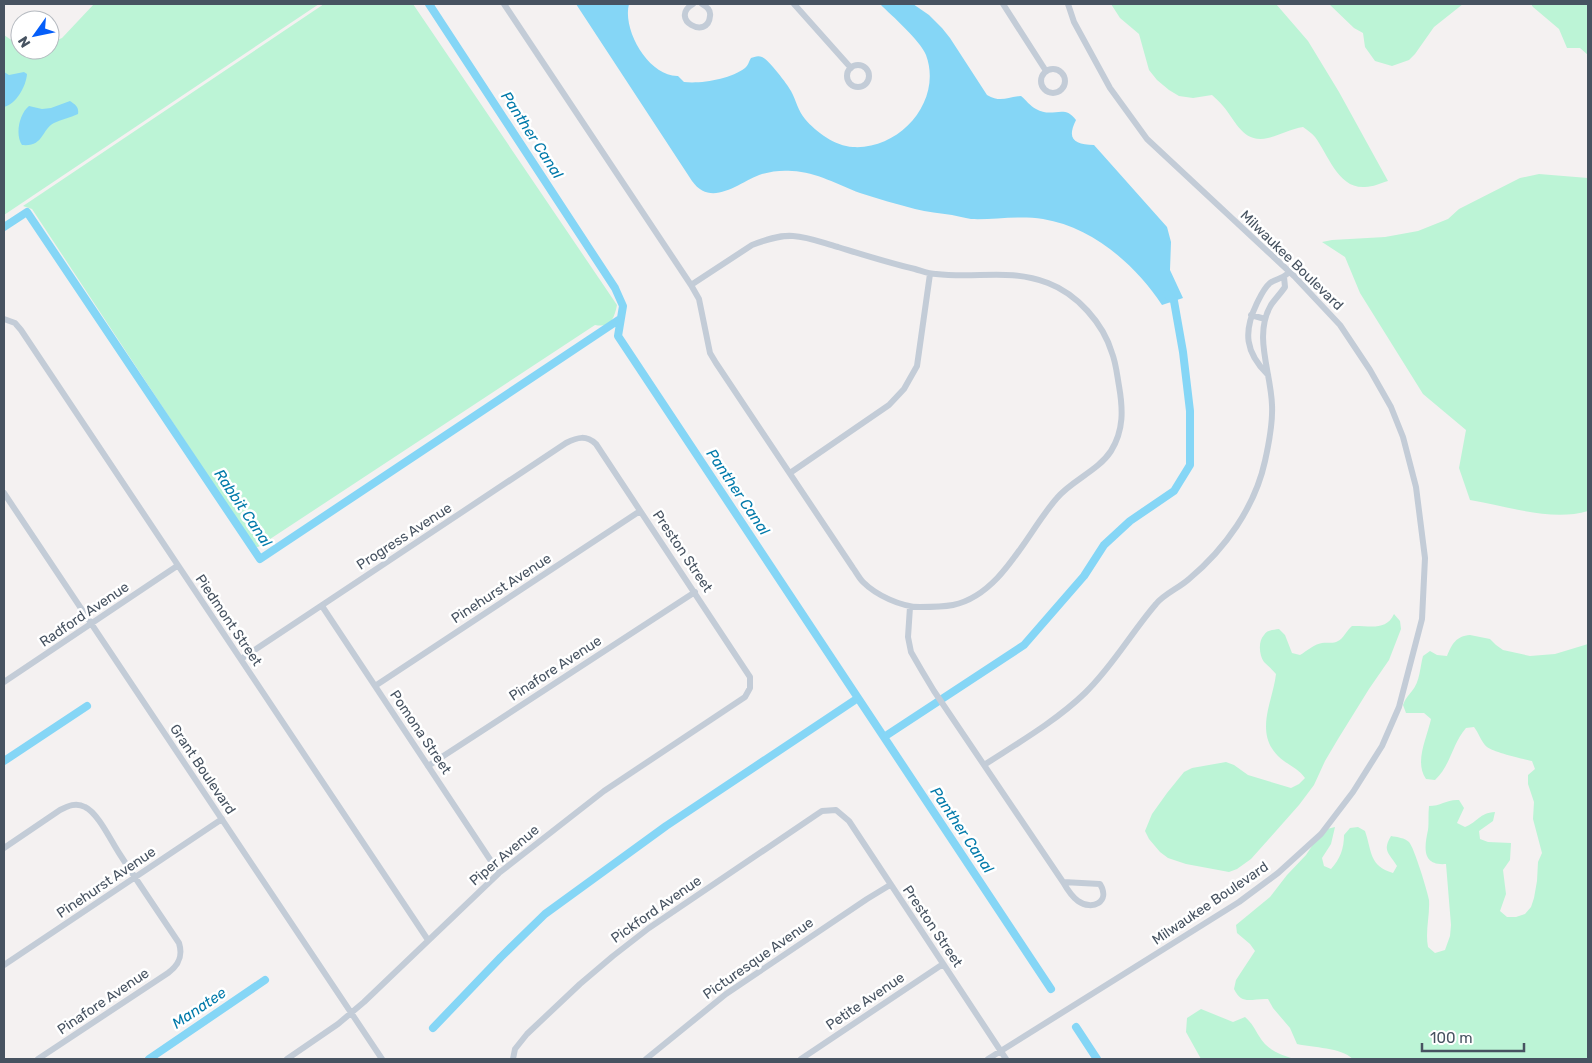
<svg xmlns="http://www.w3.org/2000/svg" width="1592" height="1063" viewBox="0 0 1592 1063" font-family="Rubik,sans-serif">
<rect width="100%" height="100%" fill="#f4f1f1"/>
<!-- green -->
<path fill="#bcf4d6" d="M 94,4 L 319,4 L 4,215 L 4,35 L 20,46 L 20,50 L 29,51 L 50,50 L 50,43 L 62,38 Z
M 324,4 L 413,4 L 617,305 C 614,319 611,328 595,325 L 258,547 L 255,547 L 32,209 L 23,206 Z
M 1111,4 L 1276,4 L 1308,41 L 1339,92 L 1388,181 C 1381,183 1373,187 1365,187 C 1338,189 1328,154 1315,137 C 1312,133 1307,130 1303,127 C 1291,129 1280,135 1268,138 C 1243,144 1236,121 1223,106 C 1220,102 1216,99 1212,95 L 1193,98 L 1179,96 L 1169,90 L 1157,80 L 1149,70 L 1139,34 L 1120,18 Z
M 1329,4 L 1463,4 L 1434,27 L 1415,54 L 1409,60 L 1392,66 L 1375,61 L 1365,47 L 1363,33 L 1354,28 Z
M 1531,4 L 1588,4 L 1588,55 L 1580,48 L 1567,48 L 1559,29 L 1533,7 Z
M 1539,174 L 1588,178 L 1588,511 C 1551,522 1508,506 1470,500 L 1459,468 L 1466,430 L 1423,394 L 1360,293 L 1345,257 L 1322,242 L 1332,240 L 1385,237 L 1418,231 L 1448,219 L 1459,209 L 1520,178 Z
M 1394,614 L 1400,621 L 1401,629 L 1389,660 L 1369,689 L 1338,739 L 1325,761 L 1314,785 L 1299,805 L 1251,859 L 1237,869 L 1229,872 L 1186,864 L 1168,858 L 1160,852 L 1149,839 L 1145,831 L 1152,814 L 1167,793 L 1184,772 L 1192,768 L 1226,762 L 1234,765 L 1248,775 L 1291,788 L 1299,784 L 1305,778 C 1298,768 1286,764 1278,756 C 1254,732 1273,701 1276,674 C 1272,669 1268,666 1264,662 C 1259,655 1258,641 1264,635 C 1267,630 1273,630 1279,629 L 1285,635 L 1292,653 L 1300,655 C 1307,651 1314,644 1322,643 C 1328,642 1333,644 1338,641 C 1343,639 1347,630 1352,626 C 1368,625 1386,632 1394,614 Z
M 1470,635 L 1490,639 L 1496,645 L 1503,650 L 1530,656 L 1555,654 L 1588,644 L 1588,1059 L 1353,1059 C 1340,1047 1314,1048 1297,1044 L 1290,1028 L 1273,1008 L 1268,999 C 1252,998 1242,1006 1234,989 L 1236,980 L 1255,951 L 1250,944 L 1237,933 L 1236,925 L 1270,897 L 1287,875 L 1306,855 L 1320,834 L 1327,829 L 1335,827 L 1331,844 L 1322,858 L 1324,866 L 1331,869 C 1340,859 1344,849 1344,835 L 1350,828 L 1358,827 L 1365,831 C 1372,851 1369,866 1393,873 L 1397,866 C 1389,853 1382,851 1391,836 C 1397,837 1405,838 1409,842 C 1414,847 1428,893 1429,900 C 1430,916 1425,931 1428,947 L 1435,953 L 1445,950 L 1450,936 L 1451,925 L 1446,864 C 1422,866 1424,848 1428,830 C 1429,823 1428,814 1429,806 C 1441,806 1447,799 1459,800 L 1464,808 L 1457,823 L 1465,827 C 1478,822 1479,813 1495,812 L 1493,821 L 1479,831 L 1480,839 L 1488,842 L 1511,843 L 1510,860 L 1503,870 L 1506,894 L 1500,911 L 1507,917 L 1516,917 L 1525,914 L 1531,907 L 1534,898 L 1537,881 L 1538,862 L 1542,853 L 1533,819 L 1534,802 L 1528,784 L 1528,775 L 1535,769 L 1532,761 C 1523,759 1493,752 1487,747 C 1481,742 1479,733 1474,727 L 1466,728 C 1452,744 1451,765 1435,780 L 1426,779 C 1414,762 1427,738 1431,719 L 1424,713 L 1406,713 L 1403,705 C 1405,699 1408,696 1412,691 C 1420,682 1420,667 1423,656 L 1430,651 L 1437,655 L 1447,656 C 1452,644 1456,636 1470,635 Z
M 1201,1009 L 1233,1022 L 1245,1017 C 1252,1023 1254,1028 1259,1036 C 1267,1050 1279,1054 1294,1059 L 1201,1059 L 1186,1032 L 1187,1018 Z"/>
<!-- water -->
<path fill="#85d6f6" d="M 576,4 L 629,4 C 622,30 649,77 678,76 L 684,82 C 701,84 731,79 745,68 C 748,66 749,61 751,58 C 754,57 758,55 762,57 C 768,59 788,85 791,91 C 796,100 798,111 805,119 C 816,132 835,146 853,147 C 900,150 943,101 926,55 C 920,40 892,16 880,4 L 913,4 L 929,15 L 942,28 L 950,38 L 987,95 C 1001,103 1007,97 1021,96 C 1026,100 1030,106 1036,109 C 1053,119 1064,103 1076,120 C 1066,140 1075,144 1094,145 L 1167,227 L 1171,242 L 1170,270 L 1183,298 L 1162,305 C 1135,264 1092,227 1043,219 C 1019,215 994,220 971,219 C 964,218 958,216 952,215 C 940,213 927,212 915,209 C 897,204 878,199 860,193 C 838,185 817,172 792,171 C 783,170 772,171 762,174 C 740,181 712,209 692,181 Z
M 4,72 L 9,75 L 24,72 L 27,74 C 26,87 16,104 4,107 Z
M 70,101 C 76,105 79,107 78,114 C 70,118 62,119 54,123 C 41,130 44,147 22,145 C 15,135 19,114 29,106 L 42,109 L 51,108 Z"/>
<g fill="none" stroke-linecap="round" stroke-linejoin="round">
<!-- canal -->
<path stroke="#85d6f6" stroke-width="8" d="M 429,4 L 615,288 L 623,306 L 618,336 L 1051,989
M 4,227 L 27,212 L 260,559 L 620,319
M 884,737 L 1024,645 L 1084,576 L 1104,545 L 1130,521 L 1174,491 L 1190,465 L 1190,411 L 1183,352 L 1174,301 L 1167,294
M 4,761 L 87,706
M 1076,1027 L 1097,1059
M 433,1028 L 501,957 L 545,914 L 666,826 L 858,698
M 149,1059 L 265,980"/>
<!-- street -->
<path stroke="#c3ccd7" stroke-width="6" d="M 504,4 L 691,285 L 699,299 L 710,353 L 716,363 L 853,568 C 856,572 859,578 863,582 C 876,595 901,607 920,607 C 931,607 942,607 953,605 C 1002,595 1027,532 1057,498 C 1072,480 1098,471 1111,451 C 1124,430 1123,409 1119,386 C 1117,375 1116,363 1112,353 C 1103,323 1077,294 1048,283 C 1008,268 977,279 936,274 C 929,274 922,271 915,269 C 889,263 864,255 838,247 C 823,243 809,237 793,236 C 779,235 765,240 752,245 L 691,285
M 693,4 C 668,19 708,41 710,16 C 711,10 707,7 702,4
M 794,4 L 851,68
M 1003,4 L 1046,71
M847 76a11 11 0 1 1 22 0a11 11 0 1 1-22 0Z
M1041 81a12 12 0 1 1 24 0a12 12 0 1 1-24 0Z
M 1251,315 L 1265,319
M 4,319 L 15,323 L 21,330 L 428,940
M 1268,375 C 1245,352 1243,332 1257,303 C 1260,297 1264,288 1270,283 C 1275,279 1282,279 1287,274
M 790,473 L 889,405 L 904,389 L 917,366 L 930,274
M 4,493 L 382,1059
M 322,606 L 499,873
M 910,607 L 908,637 L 911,652 L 922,671 L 934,691 L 1063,882 L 1100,884 C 1111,902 1092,911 1078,901 C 1071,896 1067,889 1063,882
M 241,659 L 566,443 C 578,437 586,435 596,444 L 750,677 L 750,688 L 745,697 L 604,791 L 499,873 L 364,1002 L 338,1024 L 287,1059
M 4,682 L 177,566
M 375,686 L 640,511
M 984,765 C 1018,743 1056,721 1085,693 C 1113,666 1131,633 1156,604 C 1164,594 1179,588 1189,579 C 1225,549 1255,507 1265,461 C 1269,443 1273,423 1272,405 C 1271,372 1253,335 1271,305 C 1275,299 1281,293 1285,287 L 1284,277
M 428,766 L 695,592
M 4,848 L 60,810 C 68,806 76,802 85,807 C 98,813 111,841 119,853 C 139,884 159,913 179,943 C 183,956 179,965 168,973 L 38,1059
M 4,965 L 222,819
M 513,1059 L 515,1049 L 527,1034 L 580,984 L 613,956 L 649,928 L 816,815 L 822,811 L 836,810 L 849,821 L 1006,1059
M 646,1059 L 726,994 L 867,899 L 890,885
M 801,1059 L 943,964
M 988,1059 L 1239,902 L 1278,873 L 1321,834 L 1353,792 L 1382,746 L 1399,707 L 1422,619 L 1425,558 L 1416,487 L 1403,437 L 1391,407 L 1370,370 L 1340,325 L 1294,276 L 1147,139 L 1110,88 L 1074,22 L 1068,4"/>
</g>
<g text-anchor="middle" stroke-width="5" stroke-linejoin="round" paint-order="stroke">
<!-- street labels -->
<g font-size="14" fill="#475361" stroke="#fff">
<text transform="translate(1292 260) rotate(44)" y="5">Milwaukee Boulevard</text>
<text transform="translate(404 536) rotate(-33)" y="5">Progress Avenue</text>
<text transform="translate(683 551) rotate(56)" y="5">Preston Street</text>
<text transform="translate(501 588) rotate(-33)" y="5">Pinehurst Avenue</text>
<text transform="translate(84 614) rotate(-34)" y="5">Radford Avenue</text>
<text transform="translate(229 620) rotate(56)" y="5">Piedmont Street</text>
<text transform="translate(555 668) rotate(-33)" y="5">Pinafore Avenue</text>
<text transform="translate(421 732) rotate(56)" y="5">Pomona Street</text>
<text transform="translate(203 769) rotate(56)" y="5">Grant Boulevard</text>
<text transform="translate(504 855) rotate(-40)" y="5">Piper Avenue</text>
<text transform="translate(106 882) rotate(-34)" y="5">Pinehurst Avenue</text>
<text transform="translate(1210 903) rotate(-34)" y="5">Milwaukee Boulevard</text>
<text transform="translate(656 909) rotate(-35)" y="5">Pickford Avenue</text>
<text transform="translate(933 926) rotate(56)" y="5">Preston Street</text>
<text transform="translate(758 958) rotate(-35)" y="5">Picturesque Avenue</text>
<text transform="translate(103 1001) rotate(-34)" y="5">Pinafore Avenue</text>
<text transform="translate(865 1001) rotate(-34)" y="5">Petite Avenue</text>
</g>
<!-- water labels -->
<g font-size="15" font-style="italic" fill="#027aaa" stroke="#fff">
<text transform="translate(532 135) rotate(57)" y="5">Panther Canal</text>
<text transform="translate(738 492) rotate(56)" y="5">Panther Canal</text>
<text transform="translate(243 508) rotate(56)" y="5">Rabbit Canal</text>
<text transform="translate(962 830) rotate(56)" y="5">Panther Canal</text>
<text transform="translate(199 1008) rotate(-34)" y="5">Manatee</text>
</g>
</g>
<!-- border -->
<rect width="1592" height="1063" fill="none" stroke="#475361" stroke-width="10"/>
<!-- north arrow -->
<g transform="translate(35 35) rotate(237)"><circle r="24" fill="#ffffff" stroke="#b5bac0"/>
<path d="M0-4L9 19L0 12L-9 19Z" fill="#055ef9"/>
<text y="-8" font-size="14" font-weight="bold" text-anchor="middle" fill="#475361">N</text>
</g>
<!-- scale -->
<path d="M1422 1043v8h102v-8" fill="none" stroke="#475361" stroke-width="2.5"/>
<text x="1430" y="1043" font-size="15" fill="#475361" stroke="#ffffff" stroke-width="4" paint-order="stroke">100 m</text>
</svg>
